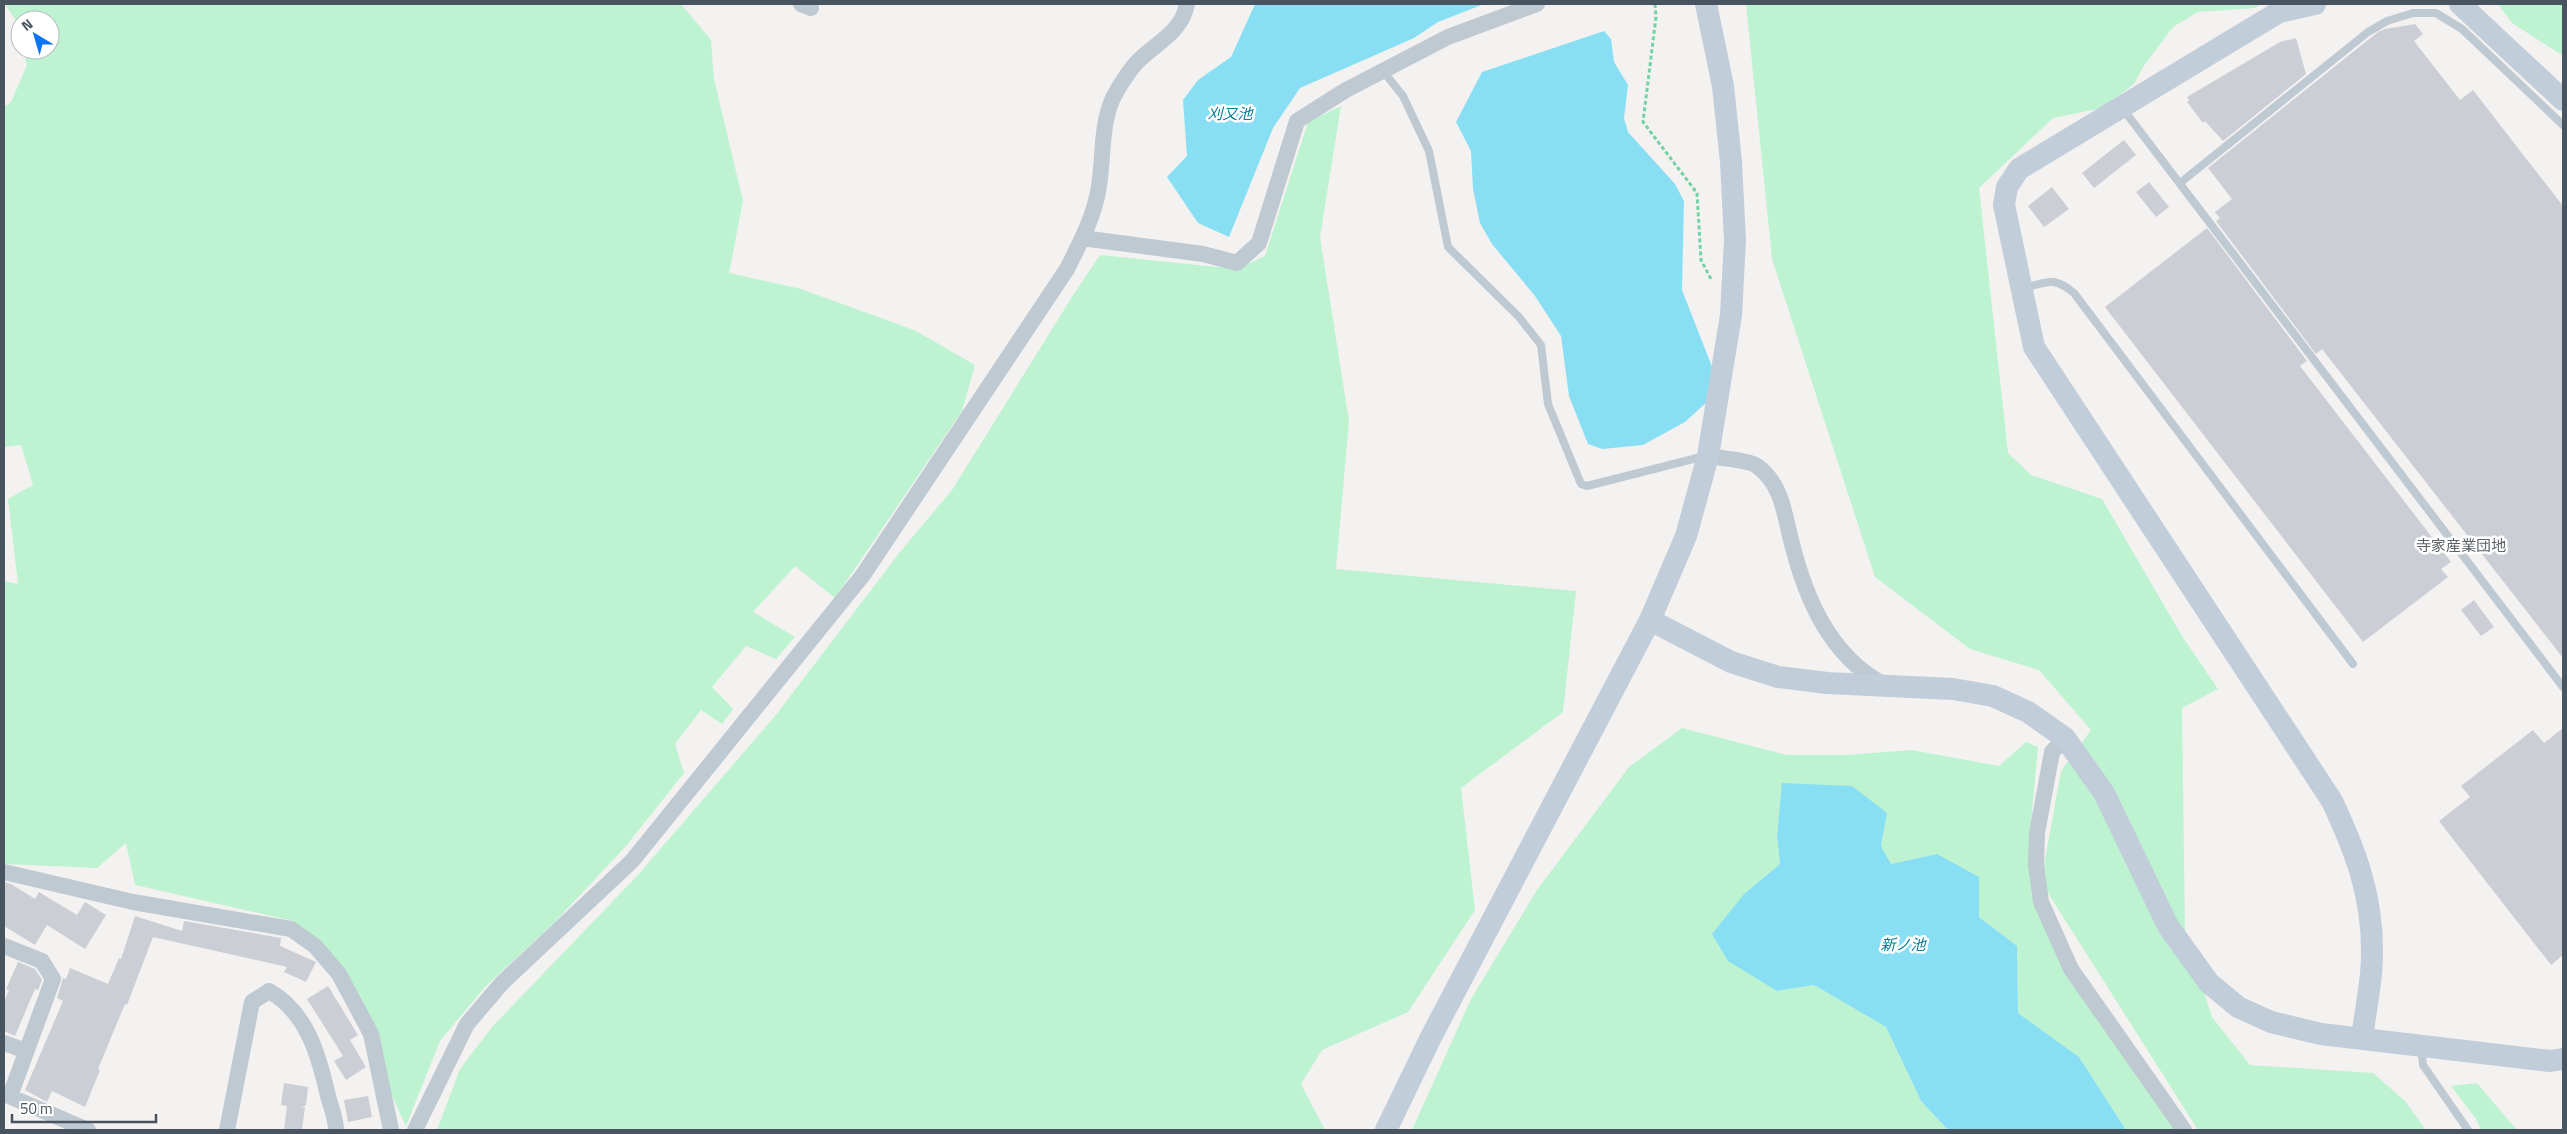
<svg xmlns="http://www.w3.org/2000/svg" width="2567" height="1134" viewBox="0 0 2567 1134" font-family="'Titillium Web','Noto Sans JP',sans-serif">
<rect width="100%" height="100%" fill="#f4f1f1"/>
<!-- green -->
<path fill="#bef3d2" d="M 5,4 L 681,4 L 711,40 L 714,79 L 743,201 L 729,273 L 801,289 L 914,330 L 975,365 L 962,411 L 835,598 L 795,566 L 753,612 L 795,637 L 776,659 L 746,646 L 712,687 L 733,709 L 722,724 L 701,710 L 675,744 L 684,773 L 626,846 L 555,922 L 485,987 L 440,1041 L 406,1126 L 319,940 L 293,921 L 135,885 L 126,843 L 97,868 L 4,864 L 4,581 L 18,584 L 8,499 L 33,485 L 21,445 L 4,447 L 4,107 L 11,102 L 27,65 L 23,50 L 50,50 L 50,20 L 20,20 L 20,36 L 16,21 Z
M 1746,4 L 2261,4 L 2255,8 L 2198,12 L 2173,27 L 2143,67 L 2134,84 L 2102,108 L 2053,118 L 1979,188 L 2008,453 L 2031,475 L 2102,499 L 2182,636 L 2218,689 L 2182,708 L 2185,931 L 2212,1017 L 2250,1065 L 2373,1073 L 2405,1101 L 2426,1130 L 2198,1130 L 2041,882 L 2061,771 L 2091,730 L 2039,670 L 1970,649 L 1875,577 L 1772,259 Z
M 2498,4 L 2563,4 L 2563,56 L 2512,23 Z
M 1341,106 L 1320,237 L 1349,421 L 1336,569 L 1576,591 L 1563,712 L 1461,788 L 1475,910 L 1408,1012 L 1322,1050 L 1301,1084 L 1325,1130 L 437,1130 L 460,1069 L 492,1027 L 637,876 L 775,716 L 900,552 L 952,490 L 1072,297 L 1100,255 L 1237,269 L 1265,256 L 1308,122 Z
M 1682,728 L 1787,755 L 1846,755 L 1912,750 L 1999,766 L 2026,742 L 2038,747 L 2030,833 L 2065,973 L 2175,1130 L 2126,1130 L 2079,1057 L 2018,1013 L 2017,946 L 1979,917 L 1937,854 L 1891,864 L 1881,846 L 1887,813 L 1783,783 L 1777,836 L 1780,864 L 1744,894 L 1777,991 L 1814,985 L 1886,1027 L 1921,1101 L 1948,1130 L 1412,1130 L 1471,999 L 1537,890 L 1629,767 Z
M 2477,1083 L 2517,1130 L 2481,1130 L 2476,1119 L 2451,1086 Z"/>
<!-- water -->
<path fill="#88dff3" d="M 1255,4 L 1484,4 L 1438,22 L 1414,38 L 1300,88 L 1273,128 L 1229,237 L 1198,223 L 1167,177 L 1187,156 L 1183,100 L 1198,80 L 1231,57 Z
M 1604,31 L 1611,39 L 1614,62 L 1628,85 L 1624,118 L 1628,132 L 1675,184 L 1684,201 L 1682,290 L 1716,377 L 1709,400 L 1685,422 L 1643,445 L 1602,449 L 1588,444 L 1569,396 L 1561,336 L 1535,296 L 1492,244 L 1480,223 L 1473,189 L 1471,151 L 1456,122 L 1482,72 Z
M 1782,783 L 1852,786 L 1887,813 L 1881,846 L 1891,864 L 1937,854 L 1979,877 L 1979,917 L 2017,946 L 2018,1013 L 2079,1057 L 2126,1130 L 1948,1130 L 1921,1101 L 1886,1027 L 1814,985 L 1777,991 L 1728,961 L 1712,934 L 1744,894 L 1780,864 L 1777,836 Z"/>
<!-- building -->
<path fill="#cbced4" d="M 2415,24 L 2423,34 L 2414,41 L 2460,100 L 2473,90 L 2563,206 L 2563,658 L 2322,349 L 2316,354 L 2216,221 L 2220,218 L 2215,212 L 2232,199 L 2208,168 L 2378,32 L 2385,29 Z
M 2296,38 L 2306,74 L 2223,141 L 2205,121 L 2203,123 L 2187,102 L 2189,100 L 2187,97 L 2280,42 Z
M 2124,140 L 2136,155 L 2094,188 L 2082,173 Z
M 2149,182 L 2169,207 L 2156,217 L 2136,192 Z
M 2052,187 L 2069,209 L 2044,227 L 2028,206 Z
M 2207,228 L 2307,361 L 2300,366 L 2451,562 L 2441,569 L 2448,577 L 2363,642 L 2105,307 Z
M 2474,600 L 2494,627 L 2481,636 L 2461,610 Z
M 2563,728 L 2563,955 L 2551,965 L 2439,821 L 2470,797 L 2461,786 L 2533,730 L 2544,743 Z
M 4,882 L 11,884 L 35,899 L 39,892 L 77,915 L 85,902 L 106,915 L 85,949 L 47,925 L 35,945 L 4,926 Z
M 135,916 L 182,931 L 184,921 L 281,938 L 280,946 L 316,962 L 306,982 L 284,972 L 287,967 L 153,937 L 127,1005 L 125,1004 L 98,1069 L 100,1070 L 85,1107 L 52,1091 L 47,1102 L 25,1090 L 63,1001 L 57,998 L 63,978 L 66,979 L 70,968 L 108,984 L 119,958 L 121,959 Z
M 18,962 L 35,969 L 42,980 L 38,990 L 35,989 L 15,1036 L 4,1031 L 4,1002 L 9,990 L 6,989 Z
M 328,986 L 358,1035 L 350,1040 L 366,1067 L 346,1080 L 334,1061 L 343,1056 L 307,999 Z
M 284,1083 L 308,1087 L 306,1105 L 301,1108 L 305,1107 L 302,1130 L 284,1130 L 287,1106 L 281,1105 Z
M 368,1096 L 372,1117 L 348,1122 L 344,1100 Z"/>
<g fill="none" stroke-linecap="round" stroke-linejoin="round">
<!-- path -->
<path stroke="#73d4a3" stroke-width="3" stroke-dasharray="4 2.5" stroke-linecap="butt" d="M 1655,4 L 1656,17 L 1643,122 L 1697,193 L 1701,260 L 1711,279"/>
<!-- lane -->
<path stroke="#bec9d2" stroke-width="8" d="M 1383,71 L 1403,96 L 1429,151 L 1448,247 L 1519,317 L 1541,345 L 1548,404 L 1581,484 L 1587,486 L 1705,456
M 2123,109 L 2563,687
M 2180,183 L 2368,32 L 2387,21 L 2413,13 L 2436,13 L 2462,29 L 2563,125
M 2024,288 C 2048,282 2053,276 2074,293 L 2353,664
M 2421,1048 L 2423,1065 L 2468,1130"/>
<!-- street -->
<path stroke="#bec9d2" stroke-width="16" d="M 801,4 L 811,8
M 1082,238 L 1203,254 L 1237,263 L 1259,243 L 1297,121 L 1346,90 L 1448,37 L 1537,4
M 1708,456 C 1719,458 1749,460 1757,466 C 1782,484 1784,513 1791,540 C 1805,597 1829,655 1883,684
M 2065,738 L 2052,752 L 2037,833 L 2036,865 L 2041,902 L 2071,969 L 2184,1130
M 4,872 L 133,902 L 291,929 L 315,946 L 339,974 L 371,1034 L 391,1130
M 4,946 L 42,961 L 53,979 L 10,1096
M 4,1043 L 26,1051
M 4,1094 L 88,1130
M 227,1130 L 252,1002 L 269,991 C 307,1012 319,1056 328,1096 C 331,1107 336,1119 336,1130
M 415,1130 L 467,1024 L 502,983 L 632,861 L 863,575 L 1067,269 C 1079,245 1093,219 1098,192 C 1104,161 1100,126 1113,98 C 1119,86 1127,74 1136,63 C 1154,44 1182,33 1187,4"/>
<!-- secondary -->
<path stroke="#c1cdd9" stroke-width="22" d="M 2315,4 L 2279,12 L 2019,169 L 2007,187 L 2004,205 L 2034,347 L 2332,801 C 2356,852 2373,897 2372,955 C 2372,983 2365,1011 2362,1039
M 2460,4 L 2563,100
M 1650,620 L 1731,662 L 1778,677 L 1827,683 L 1953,689 L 1993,696 L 2028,712 L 2065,738 L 2104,793 L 2168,926 L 2209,983 L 2238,1007 L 2271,1022 L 2321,1034 L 2550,1061 L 2563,1059
M 1386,1130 L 1431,1037 L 1650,620 L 1686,536 L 1708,456 L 1731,315 L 1735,240 L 1731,162 L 1723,86 L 1706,4"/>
</g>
<g text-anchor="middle" stroke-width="5" stroke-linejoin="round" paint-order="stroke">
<!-- water labels -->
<g font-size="15" font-style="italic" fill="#047c98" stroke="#fff">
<text x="1230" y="119">刈又池</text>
<text x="1903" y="950">新ノ池</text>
</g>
<!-- neighbourhood labels -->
<g font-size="15" fill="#5d6267" stroke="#fff">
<text x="2461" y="551">寺家産業団地</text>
</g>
</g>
<!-- border -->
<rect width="2567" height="1134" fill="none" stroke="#485561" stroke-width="10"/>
<!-- north arrow -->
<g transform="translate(35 35) rotate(322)"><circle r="24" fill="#ffffff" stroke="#b6bbc0"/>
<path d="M0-4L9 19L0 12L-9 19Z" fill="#0b75f4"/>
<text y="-8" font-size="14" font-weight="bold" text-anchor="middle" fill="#485561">N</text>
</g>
<!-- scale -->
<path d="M12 1114v8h144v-8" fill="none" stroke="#485561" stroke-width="2.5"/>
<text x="20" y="1114" font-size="15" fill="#485561" stroke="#ffffff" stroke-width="4" paint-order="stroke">50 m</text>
</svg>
